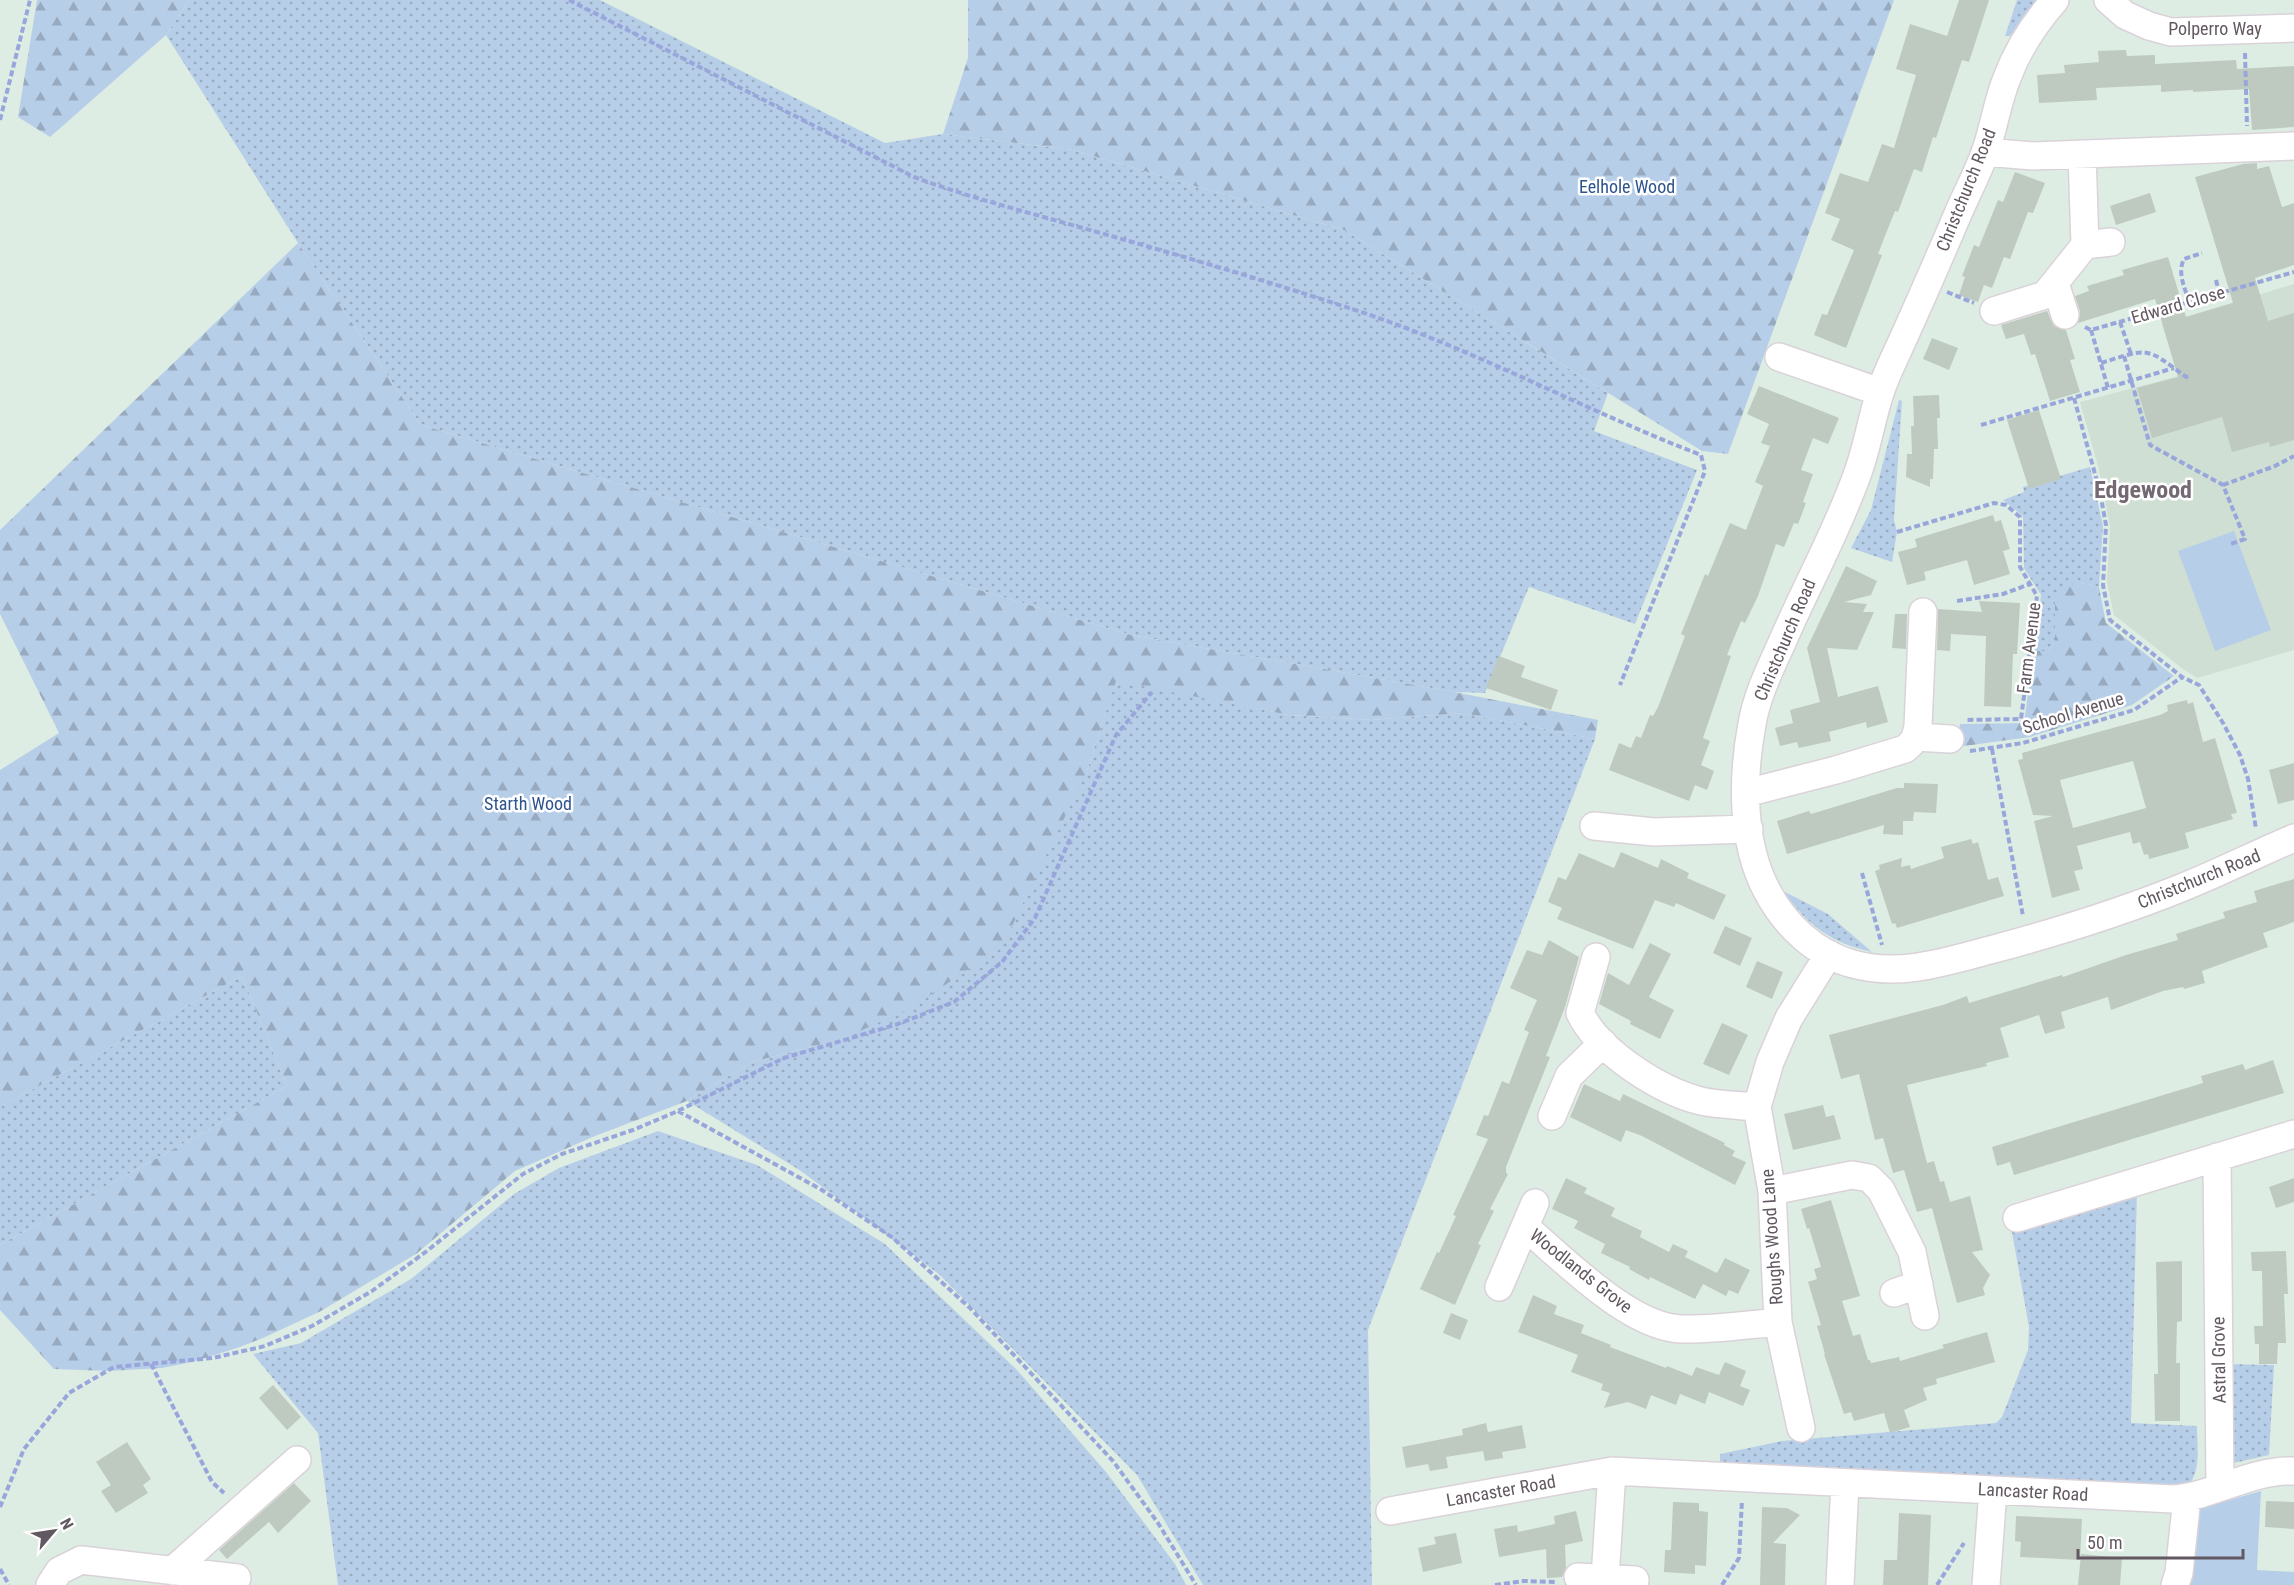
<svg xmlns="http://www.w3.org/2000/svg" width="2294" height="1585" viewBox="0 0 2294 1585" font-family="'Roboto Condensed',sans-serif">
<defs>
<pattern id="grass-dots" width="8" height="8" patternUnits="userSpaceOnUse" patternTransform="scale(1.5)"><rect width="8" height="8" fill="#b7cee8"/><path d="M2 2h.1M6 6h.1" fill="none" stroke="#98aabf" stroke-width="1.8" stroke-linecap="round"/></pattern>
<pattern id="forest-firs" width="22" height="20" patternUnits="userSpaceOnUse" patternTransform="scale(1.5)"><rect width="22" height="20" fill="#b7cee8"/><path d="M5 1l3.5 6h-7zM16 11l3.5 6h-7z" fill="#98aabf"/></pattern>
</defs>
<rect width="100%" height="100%" fill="#deede3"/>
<!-- education -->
<path fill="#cfdfd4" d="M 2294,284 L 2294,650 L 2197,678 L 2183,669 L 2114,615 L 2107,582 L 2110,526 L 2098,466 L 2080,402 L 2179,376 L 2162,324 Z"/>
<!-- grass -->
<path fill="url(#grass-dots)" d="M 189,0 L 600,0 L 885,143 L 943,134 L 1073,150 L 1344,230 L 1608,393 L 1594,431 L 1697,470 L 1635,624 L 1529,587 L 1485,693 L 1454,692 L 1131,635 L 421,425 L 298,243 L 166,35 Z
M 2017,0 L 2039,0 L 2027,11 L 2010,36 L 2005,36 Z
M 1899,400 L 1902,401 L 1894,520 L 1897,532 L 1892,562 L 1851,548 L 1871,510 Z
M 2090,467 L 2103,526 L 2099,587 L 2081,583 L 2055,610 L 2055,642 L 2048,651 L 2034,651 L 2041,595 L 2024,568 L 2023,516 L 2003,500 L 2024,492 L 2023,487 Z
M 1116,680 L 1289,715 L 1371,720 L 1463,713 L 1595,739 L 1368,1330 L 1372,1585 L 1203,1585 L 1137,1475 L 940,1275 L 801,1171 L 687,1101 L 752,1062 L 842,1039 L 1087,771 Z
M 1783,891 L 1828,914 L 1872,952 C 1829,942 1809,926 1783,891 Z
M 242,976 L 287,1086 L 0,1245 L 0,1107 Z
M 658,1131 L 757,1165 L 885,1244 L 1017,1370 L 1106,1472 L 1175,1564 L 1186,1585 L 338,1585 L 318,1433 L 253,1354 L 301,1343 L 411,1279 L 514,1194 L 559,1168 Z
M 2137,1192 L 2131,1423 L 2197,1426 C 2197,1448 2202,1472 2186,1488 L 1720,1465 L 1720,1454 L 1782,1441 L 1996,1423 L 2002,1417 L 2028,1350 L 2029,1327 L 2012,1232 Z
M 2223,1364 L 2274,1365 L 2269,1455 L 2229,1464 Z"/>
<!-- forest -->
<path fill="url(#forest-firs)" d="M 37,0 L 189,0 L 166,35 L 50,137 L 18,117 Z
M 968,0 L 1894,0 L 1728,454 L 1702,451 L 1344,230 L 1073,150 L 943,134 L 968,58 Z
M 298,243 L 421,425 L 1131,635 L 1454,692 L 1598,720 L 1595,739 L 1463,713 L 1371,720 L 1289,715 L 1116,681 L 1087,771 L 1002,947 L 909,1009 L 842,1039 L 752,1062 L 687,1101 L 595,1136 L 515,1171 L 416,1254 L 321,1311 L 263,1338 L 237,1348 L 192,1362 L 162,1368 L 108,1371 L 54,1369 L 0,1310 L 0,1245 L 287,1086 L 242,976 L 0,1107 L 0,770 L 59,733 L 0,614 L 0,530 Z
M 2081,583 L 2099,587 L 2106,623 L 2174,676 L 2132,705 L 2030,737 L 1957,747 L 1960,724 L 2024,723 L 2034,651 L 2048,651 L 2055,642 L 2055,594 C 2063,586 2070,584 2081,583 Z"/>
<!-- park -->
<path fill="#b7cee8" d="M 2234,531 L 2271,630 L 2215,651 L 2178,551 Z
M 2261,1491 L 2257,1570 L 2294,1572 L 2294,1585 L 2162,1585 L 2166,1573 L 2173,1516 Z"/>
<!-- building -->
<path fill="#becac0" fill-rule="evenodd" d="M 1959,0 L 1989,0 L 1969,62 L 1962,60 L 1936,138 L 1933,137 L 1922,172 L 1914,169 L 1898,212 L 1895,211 L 1885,236 L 1878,254 L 1882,255 L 1846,348 L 1814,335 L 1822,314 L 1827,315 L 1854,250 L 1831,240 L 1840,219 L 1825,213 L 1840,173 L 1868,182 L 1882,144 L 1894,148 L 1916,75 L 1896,69 L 1910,24 L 1947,36 Z
M 2126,50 L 2127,56 L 2155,55 L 2155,64 L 2236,60 L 2237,69 L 2294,66 L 2294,127 L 2252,130 L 2249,89 L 2193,92 L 2193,90 L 2161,92 L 2161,85 L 2096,88 L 2097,100 L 2039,103 L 2037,75 L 2065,73 L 2064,65 L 2099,62 L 2098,51 Z
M 2257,163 L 2257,169 L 2269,166 L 2282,207 L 2294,203 L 2294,265 L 2255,278 L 2268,321 L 2294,313 L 2294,440 L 2270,447 L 2269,442 L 2232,452 L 2222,417 L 2152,438 L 2137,388 L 2178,377 L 2155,299 L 2078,323 L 2080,311 L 2075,296 L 2089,291 L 2087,286 L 2124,275 L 2122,270 L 2168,257 L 2186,317 L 2233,303 L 2195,177 L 2243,164 Z
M 2015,172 L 2045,183 L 2033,213 L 2028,212 L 2010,259 L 2004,257 L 1992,288 L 1984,285 L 1978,302 L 1959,295 L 1965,277 L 1962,276 L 1974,245 L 1979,247 L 1998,200 L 2003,202 Z
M 2150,193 L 2156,212 L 2116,225 L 2110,206 Z
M 2047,311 L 2054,326 L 2066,330 L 2075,359 L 2070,360 L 2080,392 L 2050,401 L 2035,354 L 2031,355 L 2024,334 L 2006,339 L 2001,325 Z
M 1932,338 L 1958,348 L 1949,370 L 1923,359 Z
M 1759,386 L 1839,418 L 1828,444 L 1813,438 L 1801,470 L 1813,474 L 1803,502 L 1806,503 L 1798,524 L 1794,523 L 1784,547 L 1776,544 L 1758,596 L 1745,623 L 1741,621 L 1727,655 L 1731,656 L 1703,738 L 1710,741 L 1701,765 L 1714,771 L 1707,790 L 1695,785 L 1689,801 L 1609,770 L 1619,743 L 1631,748 L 1636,736 L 1641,738 L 1650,715 L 1653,716 L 1658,707 L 1685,636 L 1681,634 L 1705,574 L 1708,576 L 1730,523 L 1746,530 L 1763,486 L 1755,482 L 1770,446 L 1761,443 L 1769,424 L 1747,414 Z
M 1939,395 L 1940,418 L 1937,418 L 1938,449 L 1934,449 L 1933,479 L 1930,479 L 1930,487 L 1906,477 L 1907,454 L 1912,454 L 1911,426 L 1914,426 L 1913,396 Z
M 2039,410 L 2061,479 L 2029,489 L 2007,420 Z
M 1993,515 L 1995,522 L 2001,520 L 2010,549 L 2003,551 L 2010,574 L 1974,585 L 1967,560 L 1924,572 L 1926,580 L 1907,585 L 1898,552 L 1917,547 L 1915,539 Z
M 1846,566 L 1877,581 L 1871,595 L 1844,602 L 1867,604 L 1863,612 L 1874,612 L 1857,650 L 1827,648 L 1838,697 L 1878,686 L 1888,722 L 1867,728 L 1866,722 L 1829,732 L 1831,741 L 1799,748 L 1797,742 L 1780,746 L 1775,728 L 1793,723 L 1790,710 L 1820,702 L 1807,648 Z
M 1979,601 L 2020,603 L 2017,654 L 2013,654 L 2011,707 L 1984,706 L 1986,636 L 1951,634 L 1950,651 L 1937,650 L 1938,609 L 1982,612 Z
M 1895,614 L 1907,614 L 1906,649 L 1892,648 Z
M 1499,656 L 1525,666 L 1521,677 L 1558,690 L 1551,710 L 1486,688 Z
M 2187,700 L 2188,704 L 2193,702 L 2203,742 L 2215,738 L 2237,813 L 2231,814 L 2233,819 L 2185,833 L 2189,848 L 2149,859 L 2148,854 L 2144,855 L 2140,842 L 2133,844 L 2130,832 L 2077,846 L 2083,869 L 2074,871 L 2080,890 L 2052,898 L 2034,821 L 2053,816 L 2033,815 L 2018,760 L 2023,759 L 2022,753 L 2160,715 L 2168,711 L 2167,705 ZM 2133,761 L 2146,808 L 2073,828 L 2060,780 Z
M 2294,763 L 2294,800 L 2278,804 L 2269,770 Z
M 1904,783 L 1938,784 L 1936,813 L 1914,812 L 1913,821 L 1903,821 L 1903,835 L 1883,834 L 1884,825 L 1787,854 L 1777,821 L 1809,811 L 1811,814 L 1897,788 L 1904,788 Z
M 1971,839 L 1973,844 L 1978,842 L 1988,880 L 1998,877 L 2004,896 L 1897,928 L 1895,923 L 1892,924 L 1875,871 L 1880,869 L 1879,865 L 1902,858 L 1901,867 L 1910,865 L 1911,869 L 1944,858 L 1941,847 Z
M 1621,852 L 1658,868 L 1661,859 L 1689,873 L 1687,878 L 1726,895 L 1714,920 L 1676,903 L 1674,907 L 1655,900 L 1633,949 L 1557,919 L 1562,908 L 1548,902 L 1558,877 L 1566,880 L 1579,853 L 1614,868 Z
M 2294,879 L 2294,922 L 2263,933 L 2268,947 L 2202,971 L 2205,983 L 2184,989 L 2183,987 L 2163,991 L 2111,1010 L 2108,997 L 2061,1012 L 2065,1028 L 2045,1034 L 2039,1015 L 2000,1028 L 2009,1057 L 1986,1063 L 1987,1066 L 1907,1085 L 1927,1163 L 1934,1161 L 1940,1182 L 1944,1181 L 1950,1202 L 1970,1196 L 1983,1250 L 1972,1252 L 1990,1275 L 1983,1288 L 1985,1295 L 1957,1303 L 1932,1208 L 1917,1212 L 1904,1170 L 1893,1173 L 1883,1138 L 1875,1140 L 1859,1074 L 1841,1079 L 1829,1035 L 1943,1005 L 1967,996 L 1969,1003 L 2062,975 L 2063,977 L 2126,955 L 2178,940 L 2176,934 L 2225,918 L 2223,912 L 2257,902 L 2254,891 Z
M 1725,926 L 1752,938 L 1740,966 L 1713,953 Z
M 1549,940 L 1579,957 L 1565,1007 L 1546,1056 L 1550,1057 L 1506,1167 L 1506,1173 L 1508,1174 L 1490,1209 L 1494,1211 L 1478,1244 L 1481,1245 L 1455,1305 L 1420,1289 L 1437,1252 L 1439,1253 L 1456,1216 L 1453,1215 L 1488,1139 L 1476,1135 L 1484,1115 L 1488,1116 L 1502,1081 L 1509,1084 L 1529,1032 L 1524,1030 L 1537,1000 L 1510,988 L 1527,950 L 1542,955 Z
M 1650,943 L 1671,954 L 1649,997 L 1674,1010 L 1660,1039 L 1630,1024 L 1631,1021 L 1599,1004 L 1608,973 L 1629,985 Z
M 1757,961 L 1783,972 L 1772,999 L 1746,987 Z
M 1722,1023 L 1748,1035 L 1729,1075 L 1703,1064 Z
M 2273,1060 L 2284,1093 L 2014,1175 L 2010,1162 L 1997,1166 L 1992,1147 L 2203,1083 L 2201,1076 L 2243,1064 L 2245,1070 Z
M 1584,1084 L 1620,1101 L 1623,1094 L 1725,1143 L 1724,1145 L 1735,1151 L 1732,1156 L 1746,1162 L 1735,1185 L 1642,1136 L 1626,1130 L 1621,1142 L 1570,1117 Z
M 1823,1105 L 1826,1117 L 1834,1115 L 1841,1139 L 1793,1150 L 1784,1114 Z
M 1566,1178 L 1587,1188 L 1584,1193 L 1615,1208 L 1611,1216 L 1642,1231 L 1640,1237 L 1669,1252 L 1673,1244 L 1688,1251 L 1685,1257 L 1717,1273 L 1725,1258 L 1750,1270 L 1738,1294 L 1729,1290 L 1726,1296 L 1703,1284 L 1695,1299 L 1650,1277 L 1649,1280 L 1629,1269 L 1630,1267 L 1601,1253 L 1605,1244 L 1574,1228 L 1578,1221 L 1552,1209 Z
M 2294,1178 L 2294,1202 L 2276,1208 L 2269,1187 Z
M 1831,1200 L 1860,1296 L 1842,1301 L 1853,1336 L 1860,1334 L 1868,1360 L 1870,1360 L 1871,1363 L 1899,1357 L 1900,1361 L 1944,1348 L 1942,1345 L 1987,1332 L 1995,1362 L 1936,1379 L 1937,1384 L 1923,1388 L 1927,1400 L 1904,1410 L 1910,1427 L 1890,1433 L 1884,1413 L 1854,1421 L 1851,1412 L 1844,1414 L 1824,1354 L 1825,1354 L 1817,1326 L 1821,1325 L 1808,1282 L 1817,1279 L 1814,1269 L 1821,1267 L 1809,1228 L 1807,1229 L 1801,1209 Z
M 2286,1251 L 2288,1294 L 2284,1294 L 2286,1343 L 2278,1343 L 2277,1364 L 2259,1364 L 2259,1344 L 2255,1344 L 2254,1326 L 2263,1326 L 2262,1271 L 2252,1271 L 2251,1252 Z
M 2182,1261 L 2182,1321 L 2177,1322 L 2176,1363 L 2180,1363 L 2180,1421 L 2155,1421 L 2154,1374 L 2158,1374 L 2156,1262 Z
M 1533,1295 L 1557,1306 L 1554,1314 L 1584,1325 L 1581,1333 L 1611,1345 L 1610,1347 L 1666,1368 L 1667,1366 L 1692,1376 L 1696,1367 L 1719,1375 L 1725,1362 L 1746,1371 L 1740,1386 L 1750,1390 L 1743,1406 L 1709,1392 L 1705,1404 L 1680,1394 L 1676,1405 L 1651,1395 L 1646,1409 L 1628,1402 L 1604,1408 L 1610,1393 L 1601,1390 L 1603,1384 L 1571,1372 L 1578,1355 L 1518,1332 Z
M 1451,1313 L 1468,1320 L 1460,1340 L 1443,1333 Z
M 273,1385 L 301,1417 L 287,1430 L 259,1398 Z
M 1486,1423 L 1488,1432 L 1522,1425 L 1526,1448 L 1502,1452 L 1503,1458 L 1485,1461 L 1483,1451 L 1446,1457 L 1448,1468 L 1430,1471 L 1428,1464 L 1406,1468 L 1402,1447 L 1463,1435 L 1462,1429 Z
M 127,1442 L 151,1479 L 143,1485 L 148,1493 L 116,1513 L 101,1491 L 111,1485 L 96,1462 Z
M 294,1483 L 311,1501 L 278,1533 L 269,1522 L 227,1559 L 219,1550 Z
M 2266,1501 L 2294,1502 L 2294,1529 L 2265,1527 Z
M 1673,1502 L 1699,1503 L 1699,1511 L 1708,1512 L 1706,1566 L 1695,1565 L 1695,1574 L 1664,1572 L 1665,1550 L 1671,1550 Z
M 1762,1507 L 1787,1508 L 1800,1515 L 1773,1543 L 1786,1544 L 1785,1585 L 1760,1585 Z
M 1576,1511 L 1583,1541 L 1565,1545 L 1566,1568 L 1562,1577 L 1547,1578 L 1546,1549 L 1499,1557 L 1494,1529 L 1517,1525 L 1518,1532 L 1555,1524 L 1554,1516 Z
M 1899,1513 L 1931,1515 L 1928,1585 L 1883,1585 L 1884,1560 L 1897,1560 Z
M 2016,1516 L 2082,1519 L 2080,1560 L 2020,1557 L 2021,1542 L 2015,1541 Z
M 1456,1533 L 1462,1563 L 1423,1572 L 1418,1548 L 1436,1544 L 1434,1537 Z
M 2081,1554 L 2122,1558 L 2120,1585 L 2078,1585 Z"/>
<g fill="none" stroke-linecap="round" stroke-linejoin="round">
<!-- minor casing -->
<g stroke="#dad2d9" stroke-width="30">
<path id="minor" d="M 2055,0 C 2034,24 2018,48 2007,78 C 1997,102 1994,128 1985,153 C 1977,174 1966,195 1957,216 C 1940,256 1922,297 1904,337 C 1896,355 1886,374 1880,393 C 1871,420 1867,449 1857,475 C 1837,531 1808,583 1784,638 C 1772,665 1757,694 1752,724 C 1742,778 1741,842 1767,891 C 1785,925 1815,954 1853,964 C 1899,977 1945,962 1990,950 C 2054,933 2119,913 2181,888 C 2219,873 2256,854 2294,838
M 2108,0 L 2125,15 L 2149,26 L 2171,32 L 2294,28
M 1985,152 L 2033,156 L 2294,146
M 2082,154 L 2085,245
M 2055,283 L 2065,315
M 1994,311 L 2045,295 L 2085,245 L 2111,242
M 1779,357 L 1880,392
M 1916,737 L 1950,739
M 1746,793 L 1836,770 L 1905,749 C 1914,742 1916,737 1918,726 L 1923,612
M 1594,826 L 1654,832 L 1749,829
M 1596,957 L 1580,1013 C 1599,1052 1660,1091 1701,1101 C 1719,1105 1739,1105 1757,1107
M 1552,1116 L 1569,1076 L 1603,1043
M 2217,1157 L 2220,1487
M 1772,1191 L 1852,1175 L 1869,1178 L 1881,1190 L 1912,1252 L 1925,1316
M 2017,1218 L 2294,1134
M 1525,1227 C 1565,1260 1629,1327 1681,1329 C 1713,1330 1746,1325 1778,1322
M 1499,1287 L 1535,1203
M 1894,1293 L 1919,1284
M 1801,1428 L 1778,1322 L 1772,1191 L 1757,1107 L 1770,1062 L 1789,1018 L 1829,954
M 1390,1511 L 1612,1471 L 2173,1499 C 2214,1496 2252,1469 2294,1471
M 172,1571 L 297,1460
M 1578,1577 L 1635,1580
M 1605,1578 L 1612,1471
M 50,1585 L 59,1571 L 81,1560 L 237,1578
M 1840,1585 L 1845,1483
M 1986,1585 L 1993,1490
M 2175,1585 L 2179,1573 L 2187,1498"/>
</g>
<!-- path -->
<path stroke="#99a6db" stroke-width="4" stroke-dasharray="6 3" stroke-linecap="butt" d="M 569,0 L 914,177 C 968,197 1023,211 1079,227 C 1176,254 1274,283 1370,315 C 1483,354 1589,412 1701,455 L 1705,471 L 1620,685
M 2245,53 L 2247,126
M 0,120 L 30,0
M 2216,280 L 2219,293
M 1947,292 L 1974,303
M 2189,302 C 2185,288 2177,273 2184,259 L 2202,253
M 2120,322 L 2131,354
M 2085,327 L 2091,330 L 2294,272
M 2091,330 L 2108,388
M 2124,356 L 2150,445 L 2223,485 L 2245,539 L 2231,544
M 2101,363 C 2149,348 2145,346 2186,377 L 2190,376
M 2074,398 L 2100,492 L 2106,525 L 2103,585 L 2110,620 L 2182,677 L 2199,685 L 2223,723 L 2240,755 L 2248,779 L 2256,829
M 1981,425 L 2174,368
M 2223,485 L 2275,466 L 2294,456
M 1897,532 L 1994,503 L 2006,505 L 2020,517 L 2020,567 L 2037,596 L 2021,719 L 1965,720
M 1957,601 L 2003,594 L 2030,584
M 1992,749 L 2023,916
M 1970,751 L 2023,743 L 2134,710 L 2182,677
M 1862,873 L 1882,945
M 678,1111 L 822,1190 L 893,1238 L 970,1308 L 1113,1461 L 1158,1523 L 1196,1585
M 151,1364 L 212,1482 L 224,1493
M 0,1507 L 24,1449 L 69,1393 L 114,1367 L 213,1358 L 265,1346 L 312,1326 L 372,1291 L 427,1251 L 523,1174 L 562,1154 L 633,1130 L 678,1111 L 784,1058 L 898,1024 L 954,1002 L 1002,962 L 1035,918 L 1116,735 L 1152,692
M 0,1569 L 9,1585
M 1495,1585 L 1524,1581 L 1557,1582
M 1722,1585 L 1739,1558 L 1742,1500
M 1937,1585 L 1964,1543"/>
<!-- minor -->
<use href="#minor" stroke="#fff" stroke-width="27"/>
</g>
<g text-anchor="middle" stroke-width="5" stroke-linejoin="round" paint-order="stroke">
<!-- street labels -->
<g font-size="18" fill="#625861" stroke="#fff">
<text x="2215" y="35">Polperro Way</text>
<text transform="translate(1966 190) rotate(-68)" y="6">Christchurch Road</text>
<text transform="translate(2178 305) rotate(-16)" y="6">Edward Close</text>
<text transform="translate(1785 640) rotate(-67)" y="6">Christchurch Road</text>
<text transform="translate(2029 648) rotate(-83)" y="6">Farm Avenue</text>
<text transform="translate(2073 713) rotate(-17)" y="6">School Avenue</text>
<text transform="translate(2199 879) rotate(-22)" y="6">Christchurch Road</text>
<text transform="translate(1772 1237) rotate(-94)" y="6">Roughs Wood Lane</text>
<text transform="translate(1581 1271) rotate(38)" y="6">Woodlands Grove</text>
<text transform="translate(2219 1360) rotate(-91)" y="6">Astral Grove</text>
<text transform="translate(1501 1491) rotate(-10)" y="6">Lancaster Road</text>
<text transform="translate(2033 1492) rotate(3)" y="6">Lancaster Road</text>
</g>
<!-- park labels -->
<g font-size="18" fill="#2d548c" stroke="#fff">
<text x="1627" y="193">Eelhole Wood</text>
<text x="528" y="810">Starth Wood</text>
</g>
<!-- district labels -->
<g font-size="24" font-weight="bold" fill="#746973" stroke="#fff">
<text x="2143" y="498">Edgewood</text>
</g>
</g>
<!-- north arrow -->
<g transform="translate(54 1531) rotate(61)" stroke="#ffffff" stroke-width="4.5" paint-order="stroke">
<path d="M0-4.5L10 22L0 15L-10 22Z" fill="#625861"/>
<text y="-9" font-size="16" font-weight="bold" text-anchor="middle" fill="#625861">N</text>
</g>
<!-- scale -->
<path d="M2078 1549v9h165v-9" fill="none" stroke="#625861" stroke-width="3"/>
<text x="2087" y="1549" font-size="18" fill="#625861" stroke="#ffffff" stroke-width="4.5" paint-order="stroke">50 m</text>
</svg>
